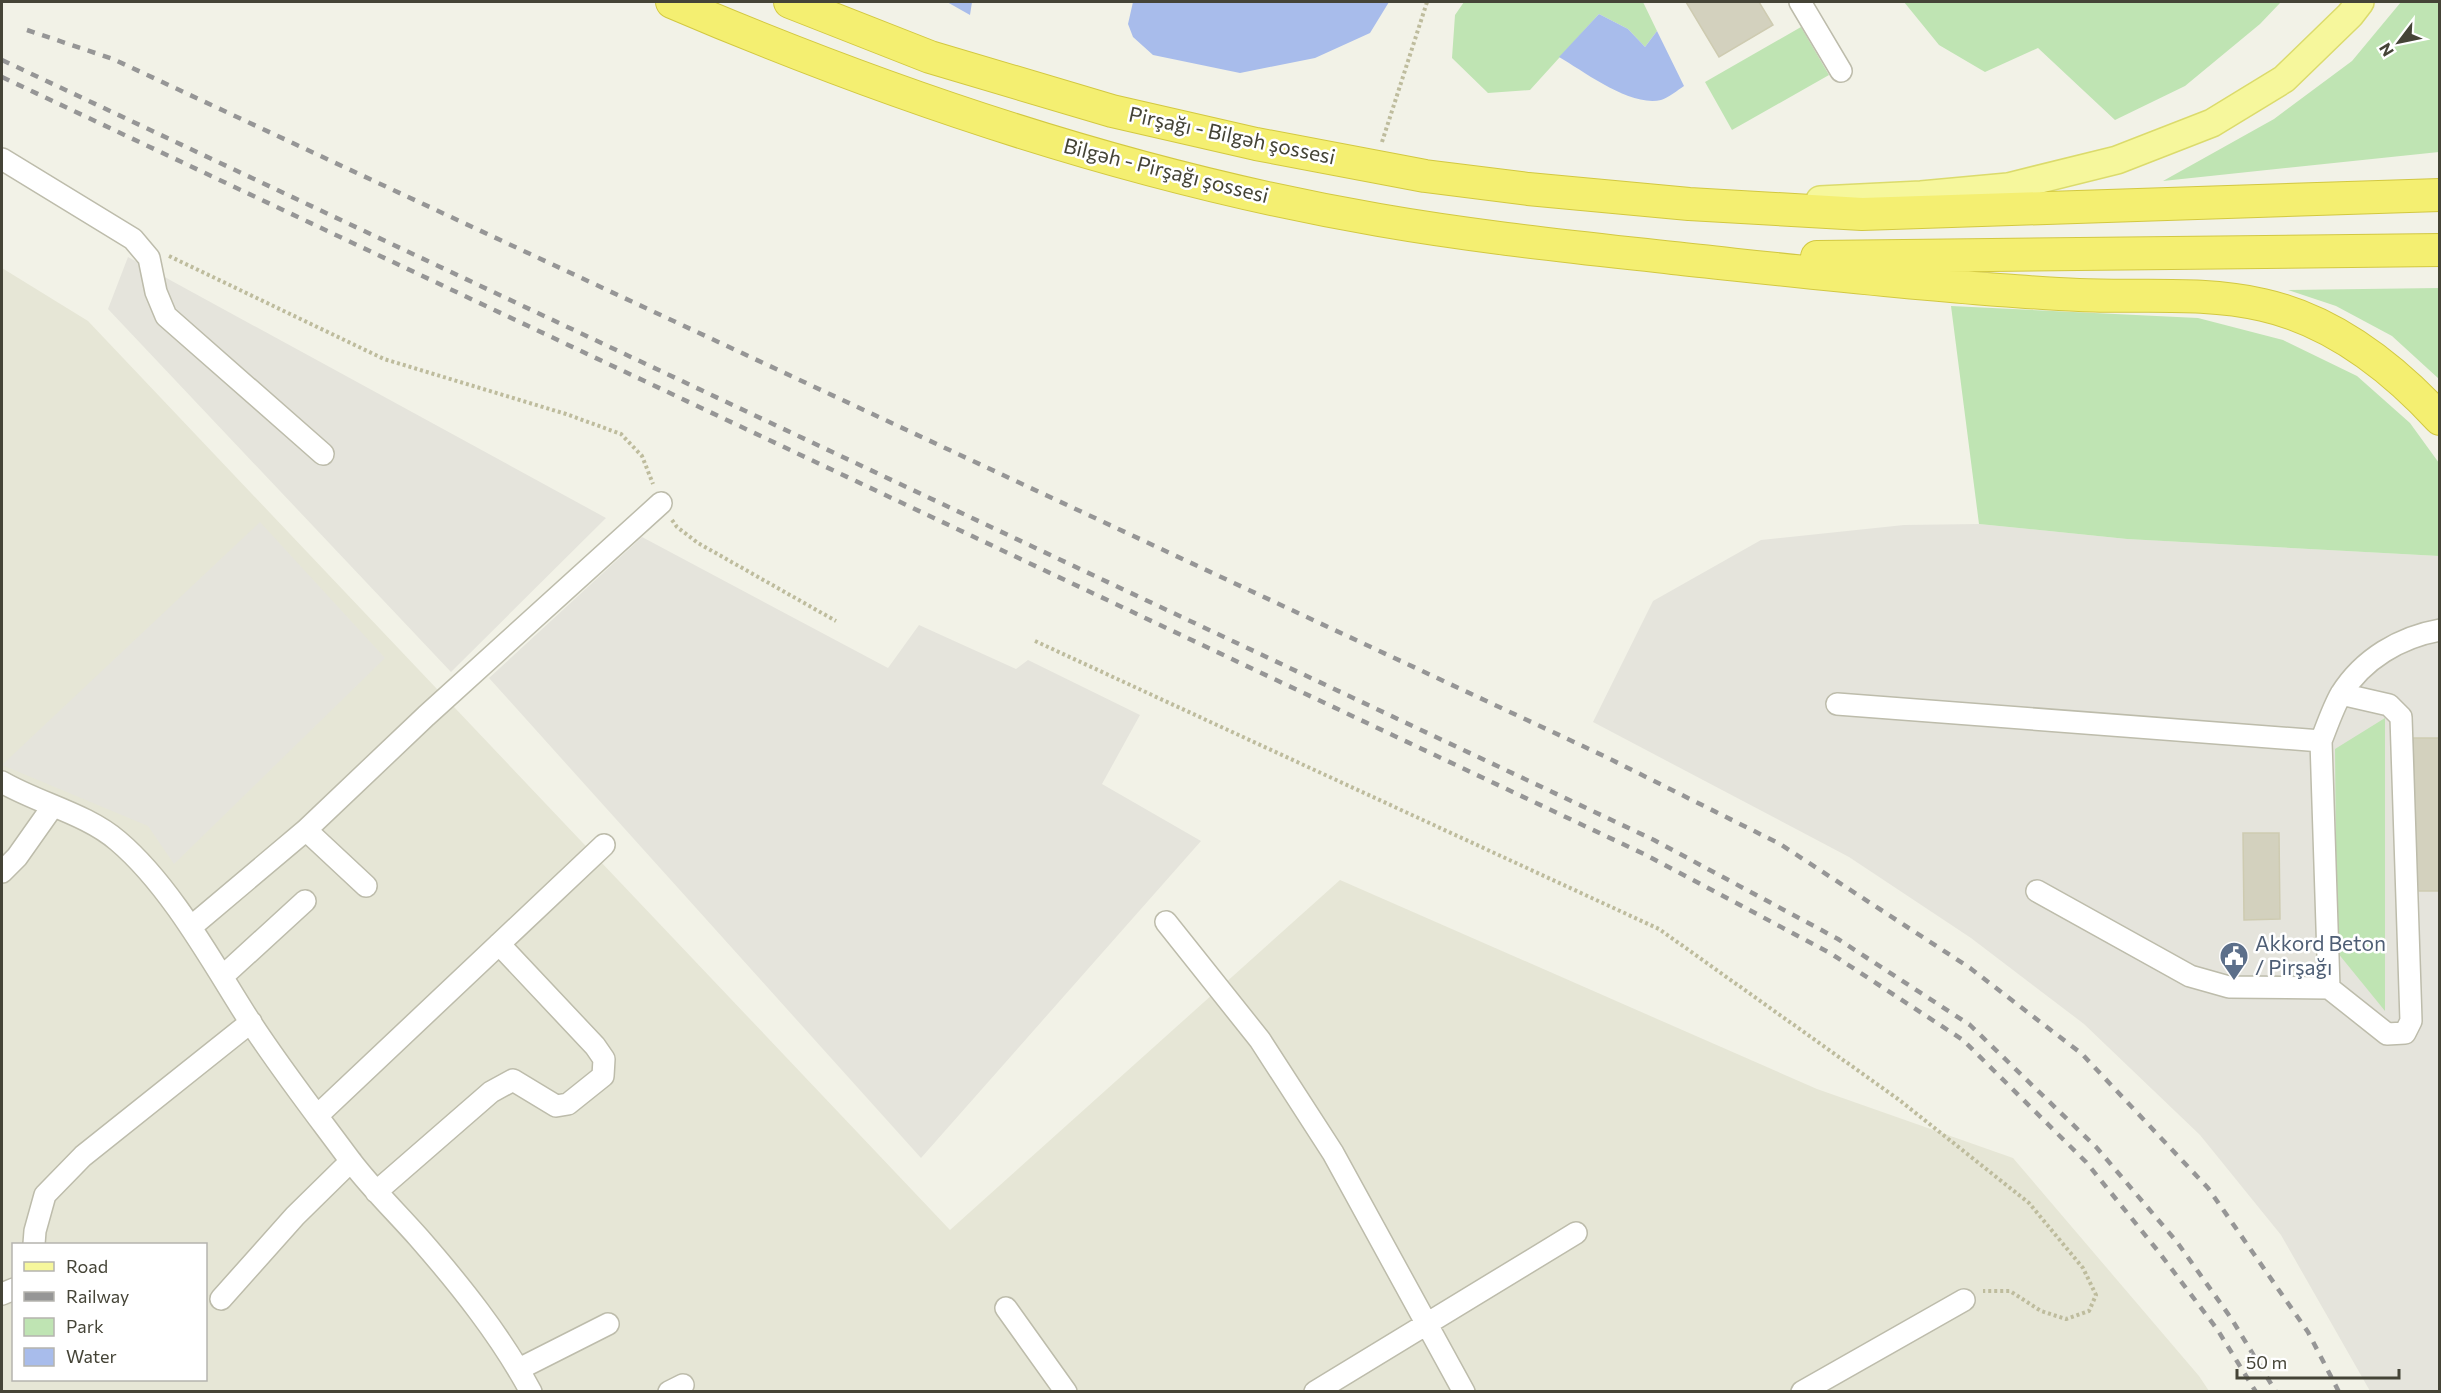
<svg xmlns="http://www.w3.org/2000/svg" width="2441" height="1393" viewBox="0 0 2441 1393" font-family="Commissioner,sans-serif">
<rect width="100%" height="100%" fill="#f2f2e7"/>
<!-- residential -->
<path fill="#e6e6d6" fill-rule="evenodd" d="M 2,268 L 88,321 L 950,1230 L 1340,880 L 1817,1089 L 2013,1158 L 2199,1376 L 2209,1391 L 2,1391 ZM 14,1244 L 206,1244 L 206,1380 L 14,1380 Z"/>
<!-- industrial -->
<path fill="#e5e4dc" d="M 128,257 L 606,518 L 451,672 L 108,309 Z
M 260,522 L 385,658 L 174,864 L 148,826 L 2,765 Z
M 1979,524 L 2127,539 L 2439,556 L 2439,1391 L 2370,1391 L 2281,1235 L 2200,1135 L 2084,1024 L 1971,938 L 1849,857 L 1593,722 L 1653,601 L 1761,540 L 1904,525 Z
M 642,537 L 888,668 L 919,625 L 1016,669 L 1028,660 L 1140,715 L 1102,784 L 1201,841 L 921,1158 L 489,678 Z"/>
<!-- green -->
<path fill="#bfe4b3" d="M 1464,2 L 1643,2 L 1657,31 L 1645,47 L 1628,29 L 1599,14 L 1530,90 L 1488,93 L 1452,58 L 1455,15 Z
M 1904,2 L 2281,2 L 2260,24 L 2185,86 L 2115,120 L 2038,48 L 1985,72 L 1939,45 Z
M 2401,2 L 2439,2 L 2439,152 L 2163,181 L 2274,119 L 2352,61 Z
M 1801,27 L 1829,75 L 1732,130 L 1705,82 Z
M 2439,288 L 2439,379 L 2392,336 L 2336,306 L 2288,290 Z
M 1951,306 L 2198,318 L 2283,340 L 2357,376 L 2410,423 L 2439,463 L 2439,556 L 2127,539 L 1979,524 Z
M 2385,718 L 2385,1011 L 2337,952 L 2335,749 Z"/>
<!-- water -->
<path fill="#a8bceb" d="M 947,2 L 972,2 L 970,15 Z
M 1133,2 L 1389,2 L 1370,33 L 1315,58 L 1240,73 L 1153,55 L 1133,37 L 1128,24 Z
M 1599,14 L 1628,29 L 1645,47 L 1657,31 L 1684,86 C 1678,90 1668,98 1661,100 C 1630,107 1585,72 1559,57 Z"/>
<!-- building -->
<path fill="#d3d1be" stroke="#cecbb1" stroke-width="1.5" d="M 1686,2 L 1759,2 L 1773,25 L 1719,57 Z
M 2413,738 L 2440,738 L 2440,891 L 2416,891 Z
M 2243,833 L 2279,833 L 2280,919 L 2244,920 Z"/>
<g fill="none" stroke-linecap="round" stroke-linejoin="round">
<!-- minor casing -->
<g stroke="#bdbcab" stroke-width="24">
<path id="minor" d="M 1800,2 L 1841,71
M 2,159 L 133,239 L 149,258 L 156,292 L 166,316 L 323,454
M 1837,704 L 2321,741 C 2327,726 2333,708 2341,694 C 2363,659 2400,637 2440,630
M 2321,741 L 2329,988 L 2387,1034 L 2405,1033 L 2411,1021 L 2401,717 L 2389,705 L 2341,694
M 2,782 C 38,803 87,814 118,841 C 171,886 212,962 249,1020 C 280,1068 316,1114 350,1160 C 371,1188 396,1212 419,1238 C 460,1285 501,1336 531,1392
M 306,830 L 366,886
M 2,872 L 17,857 L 53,806
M 2037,891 L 2190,976 L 2229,987 L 2329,988
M 1166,922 L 1260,1040 L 1333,1153 L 1464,1392
M 191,927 L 306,830 L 426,716 L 661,503
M 223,976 L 305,901
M 318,1115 L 604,845
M 376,1192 L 491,1092 L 513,1080 L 556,1106 L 568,1104 L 603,1076 L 604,1059 L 595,1046 L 499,944
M 34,1244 L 35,1231 L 45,1195 L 83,1156 L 251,1022
M 2,1294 L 14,1289
M 221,1299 L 295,1216 L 351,1161
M 1006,1308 L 1066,1392
M 519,1369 L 608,1324
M 669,1392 L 683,1385
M 1315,1392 L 1576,1233
M 1802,1392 L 1964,1300"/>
</g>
<!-- major casing -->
<g stroke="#dbdb6c" stroke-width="30">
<path id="major" d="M 1820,200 L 1921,195 L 2008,187 L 2117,160 L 2212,123 L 2284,79 L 2350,15 L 2360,2"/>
</g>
<!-- highway casing -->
<g stroke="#d2c841" stroke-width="34">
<path id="highway" d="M 672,2 C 899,99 1135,178 1379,220 C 1476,237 1575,247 1673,258 C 1777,269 1881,281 1986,289 C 2017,291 2048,294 2079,295 C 2140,298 2203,291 2263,305 C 2334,321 2392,367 2440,419
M 790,2 L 930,57 L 1112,111 L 1256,144 L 1425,176 L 1528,189 L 1689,204 L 1862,214 L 2440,195
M 1817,257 L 2440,250"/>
</g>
<!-- path -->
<path stroke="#bebc9d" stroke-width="4" stroke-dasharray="3 3" stroke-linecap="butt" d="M 1382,142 L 1427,2
M 169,256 L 384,359 L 566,414 L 621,434 L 642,456 L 653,484
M 672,520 L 677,527 L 698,543 L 836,621
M 1035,641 L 1659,929 L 1898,1099 L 2029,1203 L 2083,1268 L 2096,1295 L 2089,1311 L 2066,1319 L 2041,1311 L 2010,1291 L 1983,1291"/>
<!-- minor -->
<use href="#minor" stroke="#fff" stroke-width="21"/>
<!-- major -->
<use href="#major" stroke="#f6f79c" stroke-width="27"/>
<!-- highway -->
<use href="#highway" stroke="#f4ef71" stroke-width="32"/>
<!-- rail -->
<path stroke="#969696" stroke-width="4.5" stroke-dasharray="8 8" stroke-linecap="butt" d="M 27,30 L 113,59 L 1604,756 L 1780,844 L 1970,968 L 2082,1054 L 2208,1188 L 2308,1332 L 2339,1392
M 2,60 L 1654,840 L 1838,939 L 1970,1025 L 2097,1148 L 2177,1242 L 2231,1318 L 2276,1392
M 2,77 L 1646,855 L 1830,953 L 1963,1040 L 2086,1162 L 2158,1251 L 2217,1329 L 2256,1392"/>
</g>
<!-- icons -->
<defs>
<g id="civic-pin" transform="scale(1.5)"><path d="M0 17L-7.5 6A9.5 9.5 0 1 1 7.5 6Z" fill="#5c6f8a" stroke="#fff"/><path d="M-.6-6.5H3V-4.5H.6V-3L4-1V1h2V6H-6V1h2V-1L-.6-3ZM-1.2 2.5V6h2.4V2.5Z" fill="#fff"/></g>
</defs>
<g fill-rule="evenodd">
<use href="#civic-pin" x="2234" y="956"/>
</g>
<g text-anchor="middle" stroke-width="5" stroke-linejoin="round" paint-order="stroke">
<!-- street labels -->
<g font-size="21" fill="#454437" stroke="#fff">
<text transform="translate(1232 136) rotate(12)" y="7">Pirşağı - Bilgəh şossesi</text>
<text transform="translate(1166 171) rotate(14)" y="7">Bilgəh - Pirşağı şossesi</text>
</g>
<!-- service labels -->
<g font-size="21" fill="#4e5e75" stroke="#fff" text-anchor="start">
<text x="2255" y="951">Akkord Beton<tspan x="2255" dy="24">/ Pirşağı</tspan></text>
</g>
</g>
<!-- border -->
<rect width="2441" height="1393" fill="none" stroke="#454437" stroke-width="6"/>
<!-- legend -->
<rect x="12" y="1243" width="195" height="138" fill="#ffffff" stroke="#b5b4af" stroke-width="1.5"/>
<rect x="24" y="1262" width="30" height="9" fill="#f6f79c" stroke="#b5b4af" stroke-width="1.5"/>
<text x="66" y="1273" font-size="18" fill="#454437">Road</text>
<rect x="24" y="1292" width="30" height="9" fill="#969696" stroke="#b5b4af" stroke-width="1.5"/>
<text x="66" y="1303" font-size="18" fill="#454437">Railway</text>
<rect x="24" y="1318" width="30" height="18" fill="#bfe4b3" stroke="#b5b4af" stroke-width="1.5"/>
<text x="66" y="1333" font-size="18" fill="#454437">Park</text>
<rect x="24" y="1348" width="30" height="18" fill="#a8bceb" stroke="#b5b4af" stroke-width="1.5"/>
<text x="66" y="1363" font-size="18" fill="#454437">Water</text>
<!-- north arrow -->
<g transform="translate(2399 42) rotate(238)" stroke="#ffffff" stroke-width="4.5" paint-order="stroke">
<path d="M0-4.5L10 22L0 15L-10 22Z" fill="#454437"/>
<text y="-9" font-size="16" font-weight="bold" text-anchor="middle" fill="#454437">N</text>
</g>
<!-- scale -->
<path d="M2237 1369v9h162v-9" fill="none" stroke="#454437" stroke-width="3"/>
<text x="2246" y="1369" font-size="18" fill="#454437" stroke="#ffffff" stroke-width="4.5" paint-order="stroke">50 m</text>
</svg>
